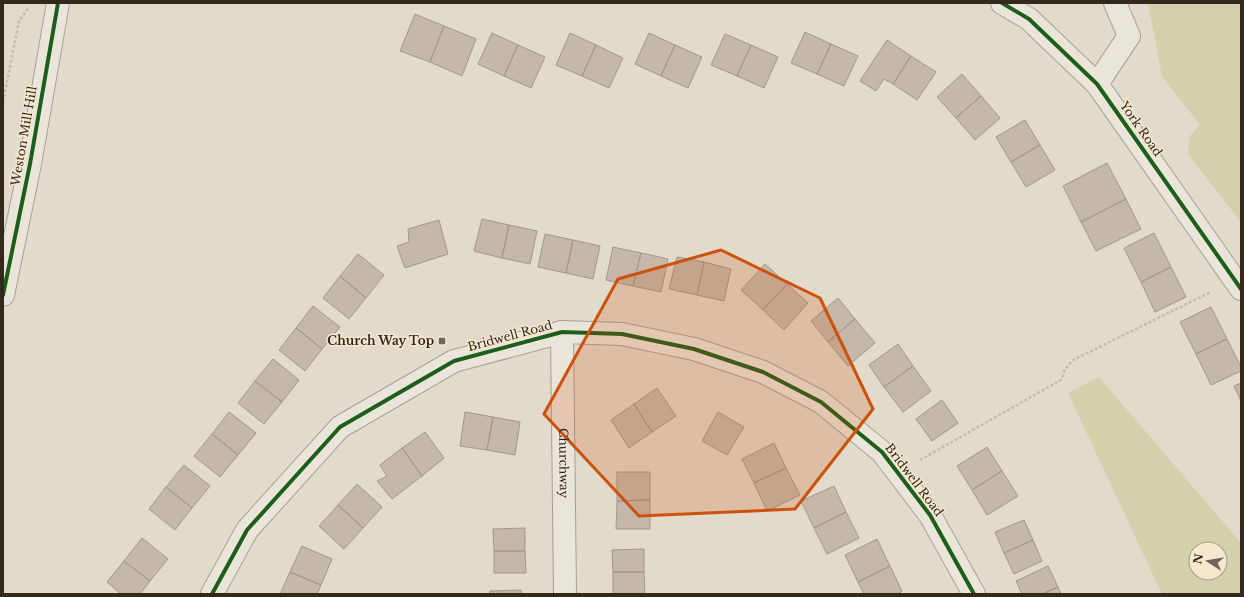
<svg xmlns="http://www.w3.org/2000/svg" width="1244" height="597" viewBox="0 0 1244 597" font-family="'Libre Baskerville',serif">
<rect width="100%" height="100%" fill="#e2daca"/>
<!-- green -->
<path fill="#d2d1ac" fill-rule="evenodd" d="M 1148,3 L 1241,3 L 1241,222 L 1188,154 L 1189,137 L 1200,125 L 1162,76 Z
M 1099,377 L 1241,543 L 1241,594 L 1162,594 L 1068,393 ZM 1196,549 L 1220,549 L 1220,573 L 1196,573 Z"/>
<!-- building -->
<path fill="#c5b8ab" stroke="#a1968a" d="M 415,14 L 444,26 L 430,62 L 400,51 Z
M 444,26 L 476,39 L 462,76 L 430,62 Z
M 805,32 L 831,44 L 817,74 L 791,63 Z
M 492,33 L 518,45 L 504,76 L 478,64 Z
M 570,33 L 596,45 L 582,76 L 556,65 Z
M 649,33 L 675,45 L 661,76 L 635,64 Z
M 725,34 L 751,45 L 737,76 L 711,65 Z
M 887,40 L 911,56 L 893,84 L 884,79 L 876,91 L 860,81 Z
M 831,44 L 858,56 L 844,86 L 817,74 Z
M 518,45 L 545,57 L 531,88 L 504,76 Z
M 596,45 L 623,58 L 609,88 L 582,76 Z
M 675,45 L 702,57 L 688,88 L 661,76 Z
M 751,45 L 778,57 L 764,88 L 737,76 Z
M 911,56 L 936,72 L 917,100 L 893,84 Z
M 962,74 L 981,96 L 956,118 L 937,97 Z
M 981,96 L 1000,118 L 975,140 L 956,118 Z
M 1025,120 L 1040,145 L 1011,162 L 996,137 Z
M 1040,145 L 1055,170 L 1026,187 L 1011,162 Z
M 1107,163 L 1126,199 L 1081,222 L 1063,186 Z
M 1126,199 L 1141,229 L 1096,251 L 1081,222 Z
M 482,219 L 509,225 L 502,258 L 474,251 Z
M 439,220 L 448,254 L 405,268 L 397,246 L 409,242 L 408,229 Z
M 509,225 L 537,231 L 530,264 L 502,258 Z
M 1154,233 L 1171,267 L 1141,282 L 1124,248 Z
M 545,234 L 573,240 L 566,273 L 538,267 Z
M 573,240 L 600,246 L 593,279 L 566,273 Z
M 613,247 L 641,253 L 633,286 L 606,280 Z
M 641,253 L 668,259 L 661,292 L 633,286 Z
M 358,254 L 384,275 L 366,298 L 340,276 Z
M 677,257 L 704,262 L 697,295 L 669,289 Z
M 704,262 L 731,269 L 724,301 L 697,295 Z
M 765,264 L 787,284 L 763,310 L 741,290 Z
M 1171,267 L 1186,297 L 1155,312 L 1141,282 Z
M 340,276 L 366,298 L 349,319 L 323,298 Z
M 787,284 L 808,303 L 784,330 L 763,310 Z
M 838,298 L 855,319 L 828,342 L 811,321 Z
M 313,306 L 340,327 L 322,349 L 296,328 Z
M 1211,307 L 1227,339 L 1196,354 L 1180,322 Z
M 855,319 L 875,343 L 848,366 L 828,342 Z
M 296,328 L 322,349 L 305,371 L 279,350 Z
M 1227,339 L 1241,367 L 1241,371 L 1211,385 L 1196,354 Z
M 898,344 L 913,366 L 884,387 L 869,365 Z
M 273,359 L 299,380 L 282,402 L 255,381 Z
M 913,366 L 931,391 L 903,412 L 884,387 Z
M 255,381 L 282,402 L 264,424 L 238,403 Z
M 1241,383 L 1241,401 L 1234,386 Z
M 657,388 L 676,416 L 652,432 L 634,404 Z
M 942,400 L 958,423 L 932,441 L 916,419 Z
M 634,404 L 652,432 L 629,448 L 611,420 Z
M 229,412 L 256,433 L 238,455 L 212,434 Z
M 465,412 L 493,417 L 487,450 L 460,446 Z
M 718,412 L 744,427 L 727,455 L 702,441 Z
M 493,417 L 520,422 L 515,455 L 487,450 Z
M 425,432 L 444,458 L 422,476 L 402,448 Z
M 212,434 L 238,455 L 220,477 L 194,456 Z
M 774,443 L 786,468 L 754,483 L 742,459 Z
M 987,447 L 1002,471 L 972,490 L 957,466 Z
M 402,448 L 422,476 L 392,499 L 377,481 L 387,476 L 380,465 Z
M 184,465 L 210,486 L 192,508 L 166,487 Z
M 786,468 L 800,495 L 767,511 L 754,483 Z
M 1002,471 L 1018,496 L 987,515 L 972,490 Z
M 617,472 L 650,472 L 650,500 L 617,501 Z
M 357,484 L 382,507 L 363,528 L 338,505 Z
M 834,486 L 846,512 L 814,528 L 801,501 Z
M 166,487 L 192,508 L 175,530 L 149,509 Z
M 650,500 L 650,529 L 616,529 L 617,501 Z
M 338,505 L 363,528 L 344,549 L 319,526 Z
M 846,512 L 859,538 L 827,554 L 814,528 Z
M 1024,520 L 1033,540 L 1004,553 L 995,532 Z
M 525,528 L 525,551 L 494,551 L 493,529 Z
M 142,538 L 168,559 L 150,581 L 124,561 Z
M 877,539 L 890,566 L 858,582 L 845,555 Z
M 1033,540 L 1042,561 L 1014,574 L 1004,553 Z
M 302,546 L 332,559 L 321,585 L 290,572 Z
M 644,549 L 644,572 L 613,572 L 612,550 Z
M 494,551 L 525,551 L 526,573 L 494,573 Z
M 124,561 L 150,581 L 140,594 L 121,594 L 107,582 Z
M 890,566 L 902,591 L 897,594 L 864,594 L 858,582 Z
M 1048,566 L 1058,587 L 1042,594 L 1022,594 L 1016,581 Z
M 290,572 L 321,585 L 317,594 L 280,594 Z
M 613,572 L 644,572 L 645,594 L 613,594 Z
M 1058,587 L 1061,594 L 1042,594 Z
M 521,590 L 522,594 L 490,594 L 490,591 Z"/>
<g fill="none" stroke-linecap="round" stroke-linejoin="round">
<!-- minor casing -->
<g stroke="#a79f93" stroke-width="24">
<g id="minor">
<path d="M 1002,3 L 1029,19 L 1097,84 L 1241,289"/>
<path d="M 1097,84 L 1129,36 L 1115,3"/>
<path id="s1" d="M 562,332 L 565,594"/>
<path d="M 212,594 L 247,530 L 340,427 L 454,361 L 562,332 L 622,334 L 694,349 L 763,372 L 821,402 L 882,452 L 930,515 L 974,594"/>
</g>
</g>
<!-- tertiary casing -->
<g stroke="#a79f93" stroke-width="24">
<path id="tertiary" d="M 3,295 L 30,164 L 58,3"/>
</g>
<!-- path -->
<path stroke="#c2bbb2" stroke-width="2.5" stroke-dasharray="3 2" stroke-linecap="butt" d="M 3,102 L 19,21 L 29,7
M 920,460 L 1061,380 L 1065,369 L 1073,360 L 1211,292"/>
<!-- minor -->
<use href="#minor" stroke="#eae5db" stroke-width="22"/>
<!-- tertiary -->
<use href="#tertiary" stroke="#eae5db" stroke-width="22"/>
<!-- cycleway casing -->
<g stroke="#f4e8ce" stroke-width="6">
<path id="cycleway" d="M 1002,3 L 1029,19 L 1097,84 L 1241,289
M 3,295 L 30,164 L 58,3
M 212,594 L 247,530 L 340,427 L 454,361 L 562,332 L 622,334 L 694,349 L 763,372 L 821,402 L 882,452 L 930,515 L 974,594"/>
</g>
<!-- cycleway -->
<use href="#cycleway" stroke="#1b5e20" stroke-width="4"/>
</g>
<!-- marked area -->
<path fill="#cd520e" fill-opacity="0.2" stroke="#cd520e" stroke-width="3" stroke-linejoin="round" d="M 721,250 L 820,298 L 873,409 L 795,509 L 639,516 L 544,414 L 618,279 Z"/>
<!-- markers -->
<rect fill="#716659" stroke="#f4e8ce" stroke-width="1.5" x="438" y="337" width="8" height="8" rx="2"/>
<g text-anchor="middle" stroke-width="3" stroke-linejoin="round" paint-order="stroke">
<!-- street labels -->
<g font-size="12" fill="#34271c" stroke="#f4e8ce">
<text transform="translate(1141 129) rotate(55)" y="4">York Road</text>
<text transform="translate(24 136) rotate(-80)" y="4">Weston Mill Hill</text>
<text transform="translate(510 336) rotate(-15)" y="4">Bridwell Road</text>
<text dy="4" stroke="none"><textPath href="#s1" startOffset="131">Churchway</textPath></text>
<text transform="translate(914 480) rotate(53)" y="4">Bridwell Road</text>
</g>
<!-- poi labels -->
<g font-size="12" font-weight="bold" fill="#34271c" stroke="#f4e8ce" text-anchor="end">
<text x="434" y="345">Church Way Top</text>
</g>
</g>
<!-- border -->
<rect width="1244" height="597" fill="none" stroke="#34271c" stroke-width="8"/>
<!-- north arrow -->
<g transform="translate(1208 561) rotate(282)"><circle r="19" fill="#f4e8ce" stroke="#a79b87"/>
<path d="M0-3L7 15L0 10L-7 15Z" fill="#716659"/>
<text y="-6" font-size="11" font-weight="bold" text-anchor="middle" fill="#34271c">N</text>
</g>
</svg>
